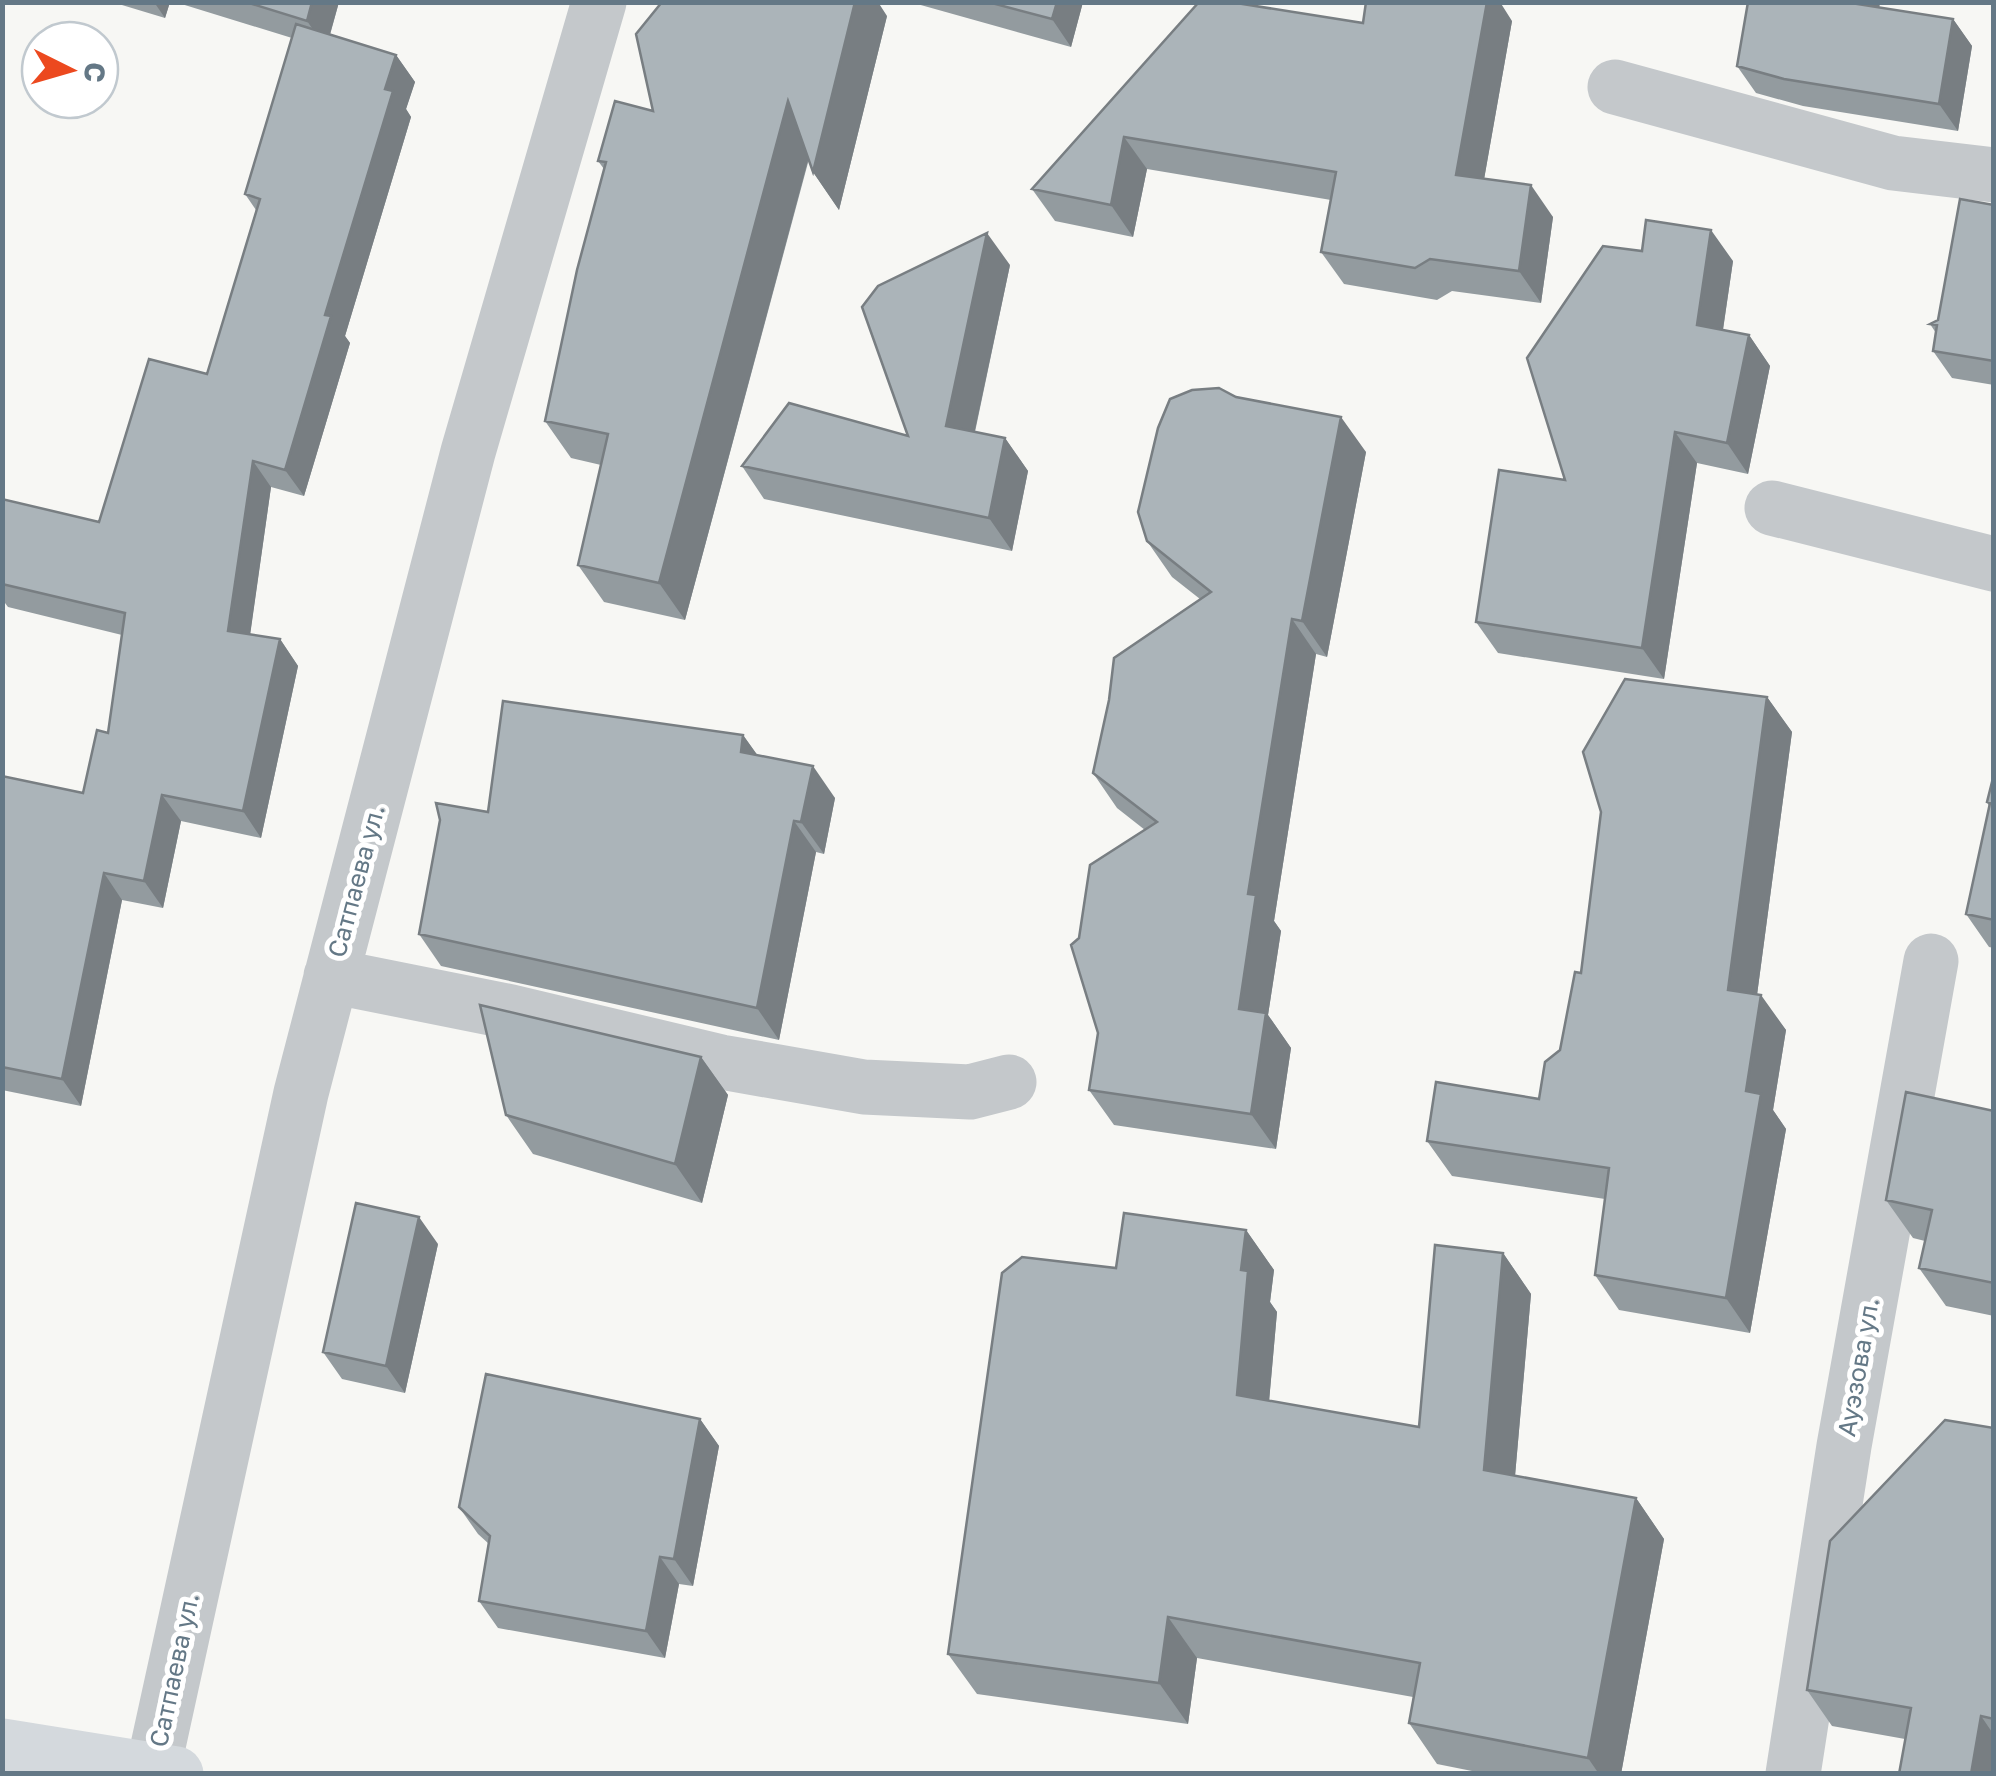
<svg xmlns="http://www.w3.org/2000/svg" width="1996" height="1776" viewBox="0 0 1996 1776" font-family="'Golos Text',sans-serif">
<rect width="100%" height="100%" fill="#f7f7f4"/>
<g fill="none" stroke-linecap="round" stroke-linejoin="round">
<!-- minor -->
<path stroke="#c4c8cb" stroke-width="55" d="M 1615,87 L 1893,163 L 1994,175
M 1772,508 L 1994,564
M 331,976 L 511,1012 L 721,1062 L 864,1087 L 970,1092 L 1009,1082
M 153,1769 L 301,1093 L 468,452 L 599,2
M 1793,1774 L 1844,1446 L 1931,961"/>
<!-- trunk -->
<path stroke="#d4d9dd" stroke-width="55" d="M 2,1746 L 176,1774"/>
</g>
<!-- wall -->
<path fill="#939b9f" d="M 112,2 L 170,2 L 165,18 Z
M 175,2 L 339,2 L 330,35 L 396,55 L 415,82 L 406,109 L 411,117 L 345,336 L 350,343 L 304,496 L 271,487 L 250,634 L 280,639 L 298,666 L 261,838 L 181,821 L 163,908 L 122,900 L 81,1106 L 2,1090 L 2,776 L 83,793 L 108,733 L 122,635 L 8,607 L 2,599 L 2,499 L 99,522 L 207,374 L 256,210 L 245,194 L 292,38 Z
M 910,2 L 1083,2 L 1071,47 Z
M 1199,2 L 1363,23 L 1512,21 L 1484,179 L 1553,217 L 1541,303 L 1452,291 L 1437,300 L 1344,284 L 1321,252 L 1331,200 L 1147,169 L 1133,237 L 1055,221 L 1032,189 Z
M 1748,2 L 1880,2 L 1879,7 L 1953,19 L 1972,46 L 1958,131 L 1803,106 L 1756,93 L 1737,66 Z
M 887,16 L 839,210 L 813,172 L 809,159 L 685,620 L 604,602 L 578,565 L 601,465 L 571,458 L 545,421 L 604,169 L 598,161 L 653,111 Z
M 1994,205 L 1994,385 L 1952,378 L 1933,351 L 1936,333 L 1930,324 L 1938,320 Z
M 1642,251 L 1733,261 L 1723,330 L 1749,335 L 1770,366 L 1748,474 L 1697,463 L 1664,679 L 1498,653 L 1476,622 L 1565,480 Z
M 1010,265 L 975,432 L 1005,438 L 1028,471 L 1012,551 L 764,499 L 742,466 L 908,436 Z
M 1236,397 L 1366,452 L 1327,657 L 1316,654 L 1274,921 L 1281,931 L 1268,1015 L 1291,1048 L 1276,1149 L 1114,1125 L 1089,1090 L 1098,1033 L 1079,938 L 1145,830 L 1117,808 L 1093,773 L 1200,599 L 1172,577 L 1147,541 Z
M 1767,697 L 1792,732 L 1757,995 L 1786,1030 L 1773,1110 L 1786,1129 L 1750,1333 L 1619,1310 L 1595,1275 L 1605,1199 L 1452,1176 L 1427,1141 L 1539,1099 L 1560,1050 Z
M 743,735 L 757,755 L 835,798 L 824,854 L 816,852 L 779,1040 L 441,966 L 419,934 L 488,812 Z
M 1994,774 L 1994,948 L 1989,947 L 1966,914 L 1989,806 L 1987,802 Z
M 701,1057 L 728,1095 L 702,1203 L 533,1154 L 506,1115 Z
M 1994,1111 L 1994,1316 L 1946,1306 L 1919,1268 L 1925,1241 L 1913,1238 L 1886,1200 Z
M 1246,1230 L 1274,1270 L 1270,1302 L 1277,1312 L 1269,1401 L 1419,1427 L 1503,1253 L 1531,1294 L 1515,1476 L 1636,1498 L 1664,1539 L 1621,1774 L 1487,1774 L 1437,1764 L 1409,1723 L 1413,1697 L 1197,1658 L 1188,1724 L 977,1694 L 948,1654 L 1116,1268 Z
M 438,1244 L 405,1393 L 342,1379 L 323,1352 Z
M 700,1419 L 719,1446 L 693,1586 L 679,1584 L 665,1658 L 498,1628 L 479,1601 L 489,1544 L 478,1534 L 459,1507 Z
M 1994,1428 L 1994,1774 L 1905,1739 L 1832,1726 L 1807,1690 Z"/>
<!-- shaded-wall -->
<path fill="#787e82" d="M 154,2 L 170,2 L 165,18 Z
M 312,2 L 339,2 L 326,48 L 307,21 Z
M 855,2 L 878,2 L 887,16 L 839,210 L 813,172 Z
M 1057,2 L 1083,2 L 1071,47 L 1052,19 Z
M 1487,2 L 1500,2 L 1512,21 L 1479,208 L 1456,175 Z
M 1857,2 L 1880,2 L 1876,31 Z
M 1953,19 L 1972,46 L 1958,131 L 1939,104 Z
M 396,55 L 415,82 L 406,109 L 411,117 L 345,336 L 350,343 L 304,496 L 285,470 L 385,89 Z
M 788,101 L 814,138 L 685,620 L 659,583 Z
M 1124,137 L 1147,169 L 1133,237 L 1111,205 Z
M 1531,185 L 1553,217 L 1541,303 L 1519,271 Z
M 1711,230 L 1733,261 L 1719,356 L 1697,325 Z
M 987,233 L 1010,265 L 969,458 L 946,426 Z
M 1749,335 L 1770,366 L 1748,474 L 1727,443 Z
M 1341,417 L 1366,452 L 1327,657 L 1302,621 Z
M 1675,432 L 1697,463 L 1664,679 L 1642,648 Z
M 1005,438 L 1028,471 L 1012,551 L 989,518 Z
M 253,461 L 271,487 L 247,657 L 228,631 Z
M 1292,619 L 1316,654 L 1274,921 L 1281,931 L 1268,1015 L 1291,1048 L 1276,1149 L 1251,1114 L 1239,1009 L 1248,894 Z
M 280,639 L 298,666 L 261,838 L 243,811 Z
M 1767,697 L 1792,732 L 1753,1025 L 1728,990 Z
M 743,735 L 766,767 L 741,752 Z
M 813,766 L 835,798 L 824,854 L 801,822 Z
M 162,795 L 181,821 L 163,908 L 144,881 Z
M 794,821 L 816,852 L 779,1040 L 757,1008 Z
M 104,873 L 122,900 L 81,1106 L 62,1079 Z
M 1761,995 L 1786,1030 L 1773,1110 L 1786,1129 L 1750,1333 L 1726,1298 L 1746,1091 Z
M 701,1057 L 728,1095 L 702,1203 L 675,1164 Z
M 419,1217 L 438,1244 L 405,1393 L 386,1366 Z
M 1246,1230 L 1274,1270 L 1270,1302 L 1277,1312 L 1266,1436 L 1237,1395 L 1241,1270 Z
M 1503,1253 L 1531,1294 L 1512,1510 L 1484,1470 Z
M 700,1419 L 719,1446 L 693,1586 L 674,1559 Z
M 1636,1498 L 1664,1539 L 1621,1774 L 1599,1774 L 1588,1758 Z
M 660,1557 L 679,1584 L 665,1658 L 646,1631 Z
M 1168,1617 L 1197,1658 L 1188,1724 L 1159,1683 Z
M 1981,1716 L 1994,1735 L 1994,1774 L 1971,1774 Z"/>
<!-- building -->
<path fill="#abb4b9" stroke="#787e82" stroke-width="2.5" d="M 246,2 L 312,2 L 307,21 Z
M 662,2 L 855,2 L 813,172 L 788,101 L 659,583 L 578,565 L 608,434 L 545,421 L 577,270 L 606,162 L 598,161 L 615,101 L 653,111 L 636,34 Z
M 988,2 L 1057,2 L 1052,19 Z
M 1199,2 L 1230,2 L 1363,23 L 1366,2 L 1487,2 L 1456,175 L 1531,185 L 1519,271 L 1430,259 L 1415,268 L 1321,252 L 1336,172 L 1124,137 L 1111,205 L 1032,189 Z
M 1748,2 L 1857,2 L 1857,4 L 1953,19 L 1939,104 L 1784,79 L 1737,66 Z
M 296,24 L 396,55 L 385,89 L 393,91 L 325,315 L 331,316 L 285,470 L 253,461 L 228,631 L 280,639 L 243,811 L 162,795 L 144,881 L 104,873 L 62,1079 L 2,1067 L 2,776 L 83,793 L 97,730 L 108,733 L 125,613 L 2,584 L 2,499 L 99,522 L 149,359 L 207,374 L 260,199 L 245,194 Z
M 1960,199 L 1994,205 L 1994,361 L 1933,351 L 1937,325 L 1930,324 L 1938,320 Z
M 1646,220 L 1711,230 L 1697,325 L 1749,335 L 1727,443 L 1675,432 L 1642,648 L 1476,622 L 1499,470 L 1565,480 L 1527,358 L 1603,246 L 1642,251 Z
M 987,233 L 946,426 L 1005,438 L 989,518 L 742,466 L 789,403 L 908,436 L 862,307 L 878,286 Z
M 1219,388 L 1236,397 L 1341,417 L 1302,621 L 1292,619 L 1248,894 L 1256,895 L 1239,1009 L 1266,1013 L 1251,1114 L 1089,1090 L 1098,1033 L 1071,945 L 1079,938 L 1090,865 L 1157,822 L 1093,773 L 1109,700 L 1114,658 L 1211,592 L 1147,541 L 1138,512 L 1158,428 L 1170,399 L 1192,390 Z
M 1625,679 L 1767,697 L 1728,990 L 1761,995 L 1746,1091 L 1761,1094 L 1726,1298 L 1595,1275 L 1609,1168 L 1427,1141 L 1436,1082 L 1539,1099 L 1545,1062 L 1560,1050 L 1575,972 L 1581,973 L 1601,812 L 1583,752 Z
M 503,701 L 743,735 L 741,752 L 813,766 L 801,822 L 794,821 L 757,1008 L 419,934 L 440,820 L 436,803 L 488,812 Z
M 1994,774 L 1994,920 L 1966,914 L 1990,803 L 1987,802 Z
M 480,1005 L 701,1057 L 675,1164 L 506,1115 Z
M 1906,1092 L 1994,1111 L 1994,1283 L 1919,1268 L 1932,1210 L 1886,1200 Z
M 356,1203 L 419,1217 L 386,1366 L 323,1352 Z
M 1124,1213 L 1246,1230 L 1241,1270 L 1248,1271 L 1237,1395 L 1419,1427 L 1435,1245 L 1503,1253 L 1484,1470 L 1636,1498 L 1588,1758 L 1409,1723 L 1420,1663 L 1168,1617 L 1159,1683 L 948,1654 L 1002,1273 L 1022,1257 L 1116,1268 Z
M 486,1374 L 700,1419 L 674,1559 L 660,1557 L 646,1631 L 479,1601 L 490,1536 L 459,1507 Z
M 1945,1420 L 1994,1428 L 1994,1719 L 1981,1716 L 1971,1774 L 1899,1774 L 1911,1708 L 1807,1690 L 1830,1541 Z"/>
<g text-anchor="middle" stroke-width="10" stroke-linejoin="round" paint-order="stroke">
<!-- street labels -->
<g font-size="25" fill="#647886" stroke="#fff">
<text transform="translate(356 881) rotate(-75)" y="9">Сатпаева ул.</text>
<text transform="translate(1858 1367) rotate(-80)" y="9">Ауэзова ул.</text>
<text transform="translate(174 1670) rotate(-78)" y="9">Сатпаева ул.</text>
</g>
</g>
<!-- border -->
<rect width="1996" height="1776" fill="none" stroke="#647886" stroke-width="10"/>
<!-- north arrow -->
<g transform="translate(70 70) rotate(95)"><circle r="48" fill="#ffffff" stroke="#c1c9cf" stroke-width="2.5"/>
<path d="M0-8L18 38L0 25L-18 38Z" fill="#ec491f"/>
<text y="-15" font-size="28" font-weight="bold" text-anchor="middle" fill="#647886">С</text>
</g>
</svg>
